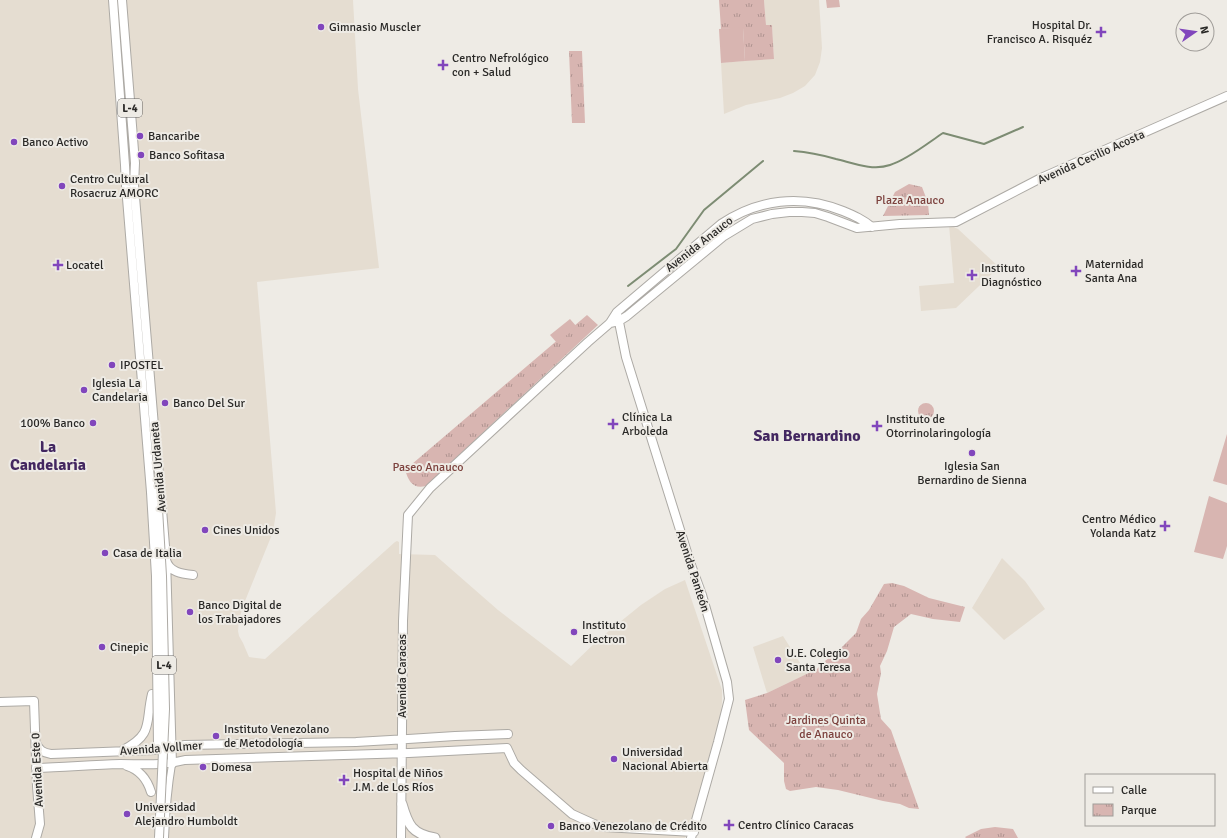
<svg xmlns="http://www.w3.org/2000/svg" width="1227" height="838" viewBox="0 0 1227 838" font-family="Signika,sans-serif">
<defs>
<pattern id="park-tufts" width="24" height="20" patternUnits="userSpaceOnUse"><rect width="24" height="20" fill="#d8b5b1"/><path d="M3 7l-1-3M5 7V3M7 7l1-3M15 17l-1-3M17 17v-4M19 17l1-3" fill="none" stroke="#af9390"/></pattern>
</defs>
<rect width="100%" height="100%" fill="#eeebe5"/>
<!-- built -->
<path fill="#e5ddd1" d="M 0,0 L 353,0 L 358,89 L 379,268 L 257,282 L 276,513 L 273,532 L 245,601 L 239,619 L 238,631 L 239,636 L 243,643 L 249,657 L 265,659 L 395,542 L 397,541 L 399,542 L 399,554 L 435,555 L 498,610 L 571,666 L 599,639 L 641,605 L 665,589 L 685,580 L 722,690 L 722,702 L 720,724 L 712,755 L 685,838 L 0,838 Z
M 764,0 L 819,0 L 822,48 L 820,62 L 815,75 L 805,86 L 793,93 L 780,98 L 746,105 L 724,114 L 721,63 L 774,58 L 772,25 L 766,25 Z
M 949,225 L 958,229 L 999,267 L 956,308 L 921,311 L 919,286 L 954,283 Z
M 1002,558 L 1025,581 L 1045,609 L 1004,640 L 972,608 Z
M 783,636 L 807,674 L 767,693 L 753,647 Z"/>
<!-- park -->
<path fill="url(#park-tufts)" d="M 719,0 L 764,0 L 766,25 L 772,25 L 774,59 L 745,61 L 743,28 L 721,29 Z
M 569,51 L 582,51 L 585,123 L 572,123 Z
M 909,184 L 922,187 L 928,203 L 929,215 L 883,216 L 895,192 Z
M 587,315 L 598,325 L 426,486 C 413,489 409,482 405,470 Z
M918 411a8 8 0 1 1 16 0a8 8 0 1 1-16 0Z
M 892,583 L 904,586 L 929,598 L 965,607 L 960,622 L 933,619 L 911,614 L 894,627 L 887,651 L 880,666 L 881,673 L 877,694 L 881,719 L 891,730 L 919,809 L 909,808 L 900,804 L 883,801 L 838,790 L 816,787 L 790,791 L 786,789 L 784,781 L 784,763 L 749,730 L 745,700 L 767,693 L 817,669 L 825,661 L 837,652 L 856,633 L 861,619 L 869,610 L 884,584 Z
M 995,827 L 1013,829 L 1018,838 L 966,838 L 965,837 L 981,829 Z"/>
<!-- pitch -->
<path fill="#d8b5b1" d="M 826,0 L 839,0 L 840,7 L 827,8 Z
M 743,27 L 745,61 L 721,63 L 719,29 Z
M 570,319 L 577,327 L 557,343 L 550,335 Z
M 1227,434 L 1227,485 L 1213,481 Z
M 1209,496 L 1227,503 L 1227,546 L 1223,559 L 1194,552 Z"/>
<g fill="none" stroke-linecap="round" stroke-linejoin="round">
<!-- stream -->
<path stroke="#7d8c73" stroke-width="2" d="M 794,151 C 808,152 822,155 836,159 C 853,163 872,171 890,165 C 907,160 928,143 943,133 L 984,144 L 1023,127
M 628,286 L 672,252 L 676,249 L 704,210 L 763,161"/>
<!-- minor casing -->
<g stroke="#adaaa5" stroke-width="8">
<path id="minor" d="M 165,838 C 166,813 168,788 172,764"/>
</g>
<!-- major casing -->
<g stroke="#adaaa5" stroke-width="10">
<path id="major" d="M 113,0 L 125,165 L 126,186 L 151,492
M 122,0 L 135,163 L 134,185 L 156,450 L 159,473 L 166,558 L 172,764
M 618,317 L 626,357 L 635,386 L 691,565 L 702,595 L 727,682 L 729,699 L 718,742 L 691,838
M 610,323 L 619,321 L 627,316 L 724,236 L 752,219 L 772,214 L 789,212 L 802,212 L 815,213 L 828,217 L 857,228 L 900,224 L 956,222 L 1041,178 L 1227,96
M 166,560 C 169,572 182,574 193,575
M 0,702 L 34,701 L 37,786 L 40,824 L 36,838
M 36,743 C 39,750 43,753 51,754 L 155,750 L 185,745 L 356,742 L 408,739 L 455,736 L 508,734
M 123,750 C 154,734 145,723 152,694
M 127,766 C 140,770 147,779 151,792
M 36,768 C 64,767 92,765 120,764 C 143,764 163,766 185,760 L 409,753 L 507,748 L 514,763 L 521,770 L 572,814 L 594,824 L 604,827 L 694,832
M 401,838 L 403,621 L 408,515 L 430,488 L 588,342 L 610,323 L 617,312 L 721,224 C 758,199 801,194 843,211 C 855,216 862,219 872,227"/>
</g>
<!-- highway casing -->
<g stroke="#adaaa5" stroke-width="11">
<path id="highway" d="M 402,804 C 408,825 412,834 435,838"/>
</g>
<!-- minor -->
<use href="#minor" stroke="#fff" stroke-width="6"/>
<!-- major -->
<use href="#major" stroke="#fff" stroke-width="8"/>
<!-- highway -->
<use href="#highway" stroke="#fff" stroke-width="9"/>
<!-- major-bridge casing -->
<g stroke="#adaaa5" stroke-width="10" stroke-linecap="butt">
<path id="major-bridge" d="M 151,492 L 156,576 L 158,745
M 157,492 L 162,576 L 165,709 L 159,838"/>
</g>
<!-- major-bridge -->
<use href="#major-bridge" stroke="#fff" stroke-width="8"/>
</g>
<!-- markers -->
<g fill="#8146bc" stroke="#eeebe5" stroke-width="1.5">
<circle cx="321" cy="27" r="4"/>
<path d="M1099 26h4v4h4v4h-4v4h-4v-4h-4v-4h4z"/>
<path d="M441 59h4v4h4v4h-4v4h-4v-4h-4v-4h4z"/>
<circle cx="140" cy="136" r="4"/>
<circle cx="14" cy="142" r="4"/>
<circle cx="141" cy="155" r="4"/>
<circle cx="62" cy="186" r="4"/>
<path d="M56 259h4v4h4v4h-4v4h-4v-4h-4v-4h4z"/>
<path d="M1074 265h4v4h4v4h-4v4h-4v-4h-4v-4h4z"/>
<path d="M970 269h4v4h4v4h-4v4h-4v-4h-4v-4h4z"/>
<circle cx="112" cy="365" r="4"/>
<circle cx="84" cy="390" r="4"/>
<circle cx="165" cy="403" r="4"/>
<circle cx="93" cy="423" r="4"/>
<path d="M611 418h4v4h4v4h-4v4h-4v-4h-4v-4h4z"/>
<path d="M875 420h4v4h4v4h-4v4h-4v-4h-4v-4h4z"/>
<circle cx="972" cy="453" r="4"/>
<path d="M1163 520h4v4h4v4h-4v4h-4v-4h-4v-4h4z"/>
<circle cx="205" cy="530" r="4"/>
<circle cx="105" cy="553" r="4"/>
<circle cx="190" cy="612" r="4"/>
<circle cx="574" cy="632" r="4"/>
<circle cx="102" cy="647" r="4"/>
<circle cx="778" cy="660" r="4"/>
<circle cx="216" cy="736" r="4"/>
<circle cx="614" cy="759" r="4"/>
<circle cx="203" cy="767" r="4"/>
<path d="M342 774h4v4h4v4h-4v4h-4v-4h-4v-4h4z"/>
<circle cx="127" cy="814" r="4"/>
<path d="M727 819h4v4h4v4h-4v4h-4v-4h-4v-4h4z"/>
<circle cx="551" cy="826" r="4"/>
</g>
<g text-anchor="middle" stroke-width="4" stroke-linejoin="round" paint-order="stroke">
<!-- shield labels -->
<g fill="#eeebe5" stroke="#656360" stroke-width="1">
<rect x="118" y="99" width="24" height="18" rx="3"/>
<rect x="152" y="656" width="24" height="18" rx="3"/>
</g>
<g font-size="11" font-weight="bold" fill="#2a2927">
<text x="130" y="112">L-4</text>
<text x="164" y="669">L-4</text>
</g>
<!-- poi labels -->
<g font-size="12" fill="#2a2927" stroke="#eeebe5" text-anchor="start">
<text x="1092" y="29" text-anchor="end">Hospital Dr.<tspan x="1092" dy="14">Francisco A. Risquéz</tspan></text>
<text x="329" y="31">Gimnasio Muscler</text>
<text x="452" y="62">Centro Nefrológico<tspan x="452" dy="14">con + Salud</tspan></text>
<text x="148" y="140">Bancaribe</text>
<text x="22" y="146">Banco Activo</text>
<text x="149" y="159">Banco Sofitasa</text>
<text x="70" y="183">Centro Cultural<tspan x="70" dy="14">Rosacruz AMORC</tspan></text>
<text x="1085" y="268">Maternidad<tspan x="1085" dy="14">Santa Ana</tspan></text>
<text x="66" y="269">Locatel</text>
<text x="981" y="272">Instituto<tspan x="981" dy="14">Diagnóstico</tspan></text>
<text x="120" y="369">IPOSTEL</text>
<text x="92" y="387">Iglesia La<tspan x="92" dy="14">Candelaria</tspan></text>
<text x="173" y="407">Banco Del Sur</text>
<text x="622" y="421">Clínica La<tspan x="622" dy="14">Arboleda</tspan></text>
<text x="886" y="423">Instituto de<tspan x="886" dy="14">Otorrinolaringología</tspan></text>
<text x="85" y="427" text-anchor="end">100% Banco</text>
<text x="972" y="470" text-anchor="middle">Iglesia San<tspan x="972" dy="14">Bernardino de Sienna</tspan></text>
<text x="1156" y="523" text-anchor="end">Centro Médico<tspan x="1156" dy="14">Yolanda Katz</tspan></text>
<text x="213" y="534">Cines Unidos</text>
<text x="113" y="557">Casa de Italia</text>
<text x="198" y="609">Banco Digital de<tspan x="198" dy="14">los Trabajadores</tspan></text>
<text x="582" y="629">Instituto<tspan x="582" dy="14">Electron</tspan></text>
<text x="110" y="651">Cinepic</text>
<text x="786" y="657">U.E. Colegio<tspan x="786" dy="14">Santa Teresa</tspan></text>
<text x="224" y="733">Instituto Venezolano<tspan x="224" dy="14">de Metodología</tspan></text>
<text x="622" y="756">Universidad<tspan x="622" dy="14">Nacional Abierta</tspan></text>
<text x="211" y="771">Domesa</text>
<text x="353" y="777">Hospital de Niños<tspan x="353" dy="14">J.M. de Los Ríos</tspan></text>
<text x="135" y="811">Universidad<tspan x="135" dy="14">Alejandro Humboldt</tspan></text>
<text x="738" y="829">Centro Clínico Caracas</text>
<text x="559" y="830">Banco Venezolano de Crédito</text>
</g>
<!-- street labels -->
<g font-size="12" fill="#2a2927" stroke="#eeebe5">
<text transform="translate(1091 157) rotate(-24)" y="4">Avenida Cecilio Acosta</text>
<text transform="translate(699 244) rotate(-38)" y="4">Avenida Anauco</text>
<text transform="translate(158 467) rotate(-95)" y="4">Avenida Urdaneta</text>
<text transform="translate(693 571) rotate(72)" y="4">Avenida Panteón</text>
<text transform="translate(402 676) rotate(-90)" y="4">Avenida Caracas</text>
<text transform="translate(161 748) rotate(-4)" y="4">Avenida Vollmer</text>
<text transform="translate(37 770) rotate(-93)" y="4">Avenida Este 0</text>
</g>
<!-- park labels -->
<g font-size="12" fill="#7c413d" stroke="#eeebe5">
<text x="910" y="204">Plaza Anauco</text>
<text x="428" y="471">Paseo Anauco</text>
<text x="826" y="724">Jardines Quinta<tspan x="826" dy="14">de Anauco</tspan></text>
</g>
<!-- district labels -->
<g font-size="16" font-weight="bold" fill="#432761" stroke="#eeebe5">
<text x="807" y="441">San Bernardino</text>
<text x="48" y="452">La<tspan x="48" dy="18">Candelaria</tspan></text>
</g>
</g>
<!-- legend -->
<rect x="1085" y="774" width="130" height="52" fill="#eeebe5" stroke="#a09d99"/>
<rect x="1093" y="787" width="20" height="6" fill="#ffffff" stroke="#a09d99"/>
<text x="1121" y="794" font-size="12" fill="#2a2927">Calle</text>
<rect x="1093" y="804" width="20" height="12" fill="url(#park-tufts)" stroke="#a09d99"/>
<text x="1121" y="814" font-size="12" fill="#2a2927">Parque</text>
<!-- north arrow -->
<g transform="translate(1195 32) rotate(77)"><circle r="19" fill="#eeebe5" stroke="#a09d99"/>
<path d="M0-3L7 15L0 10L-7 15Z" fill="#8146bc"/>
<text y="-6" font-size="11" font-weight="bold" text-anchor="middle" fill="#2a2927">N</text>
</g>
</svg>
